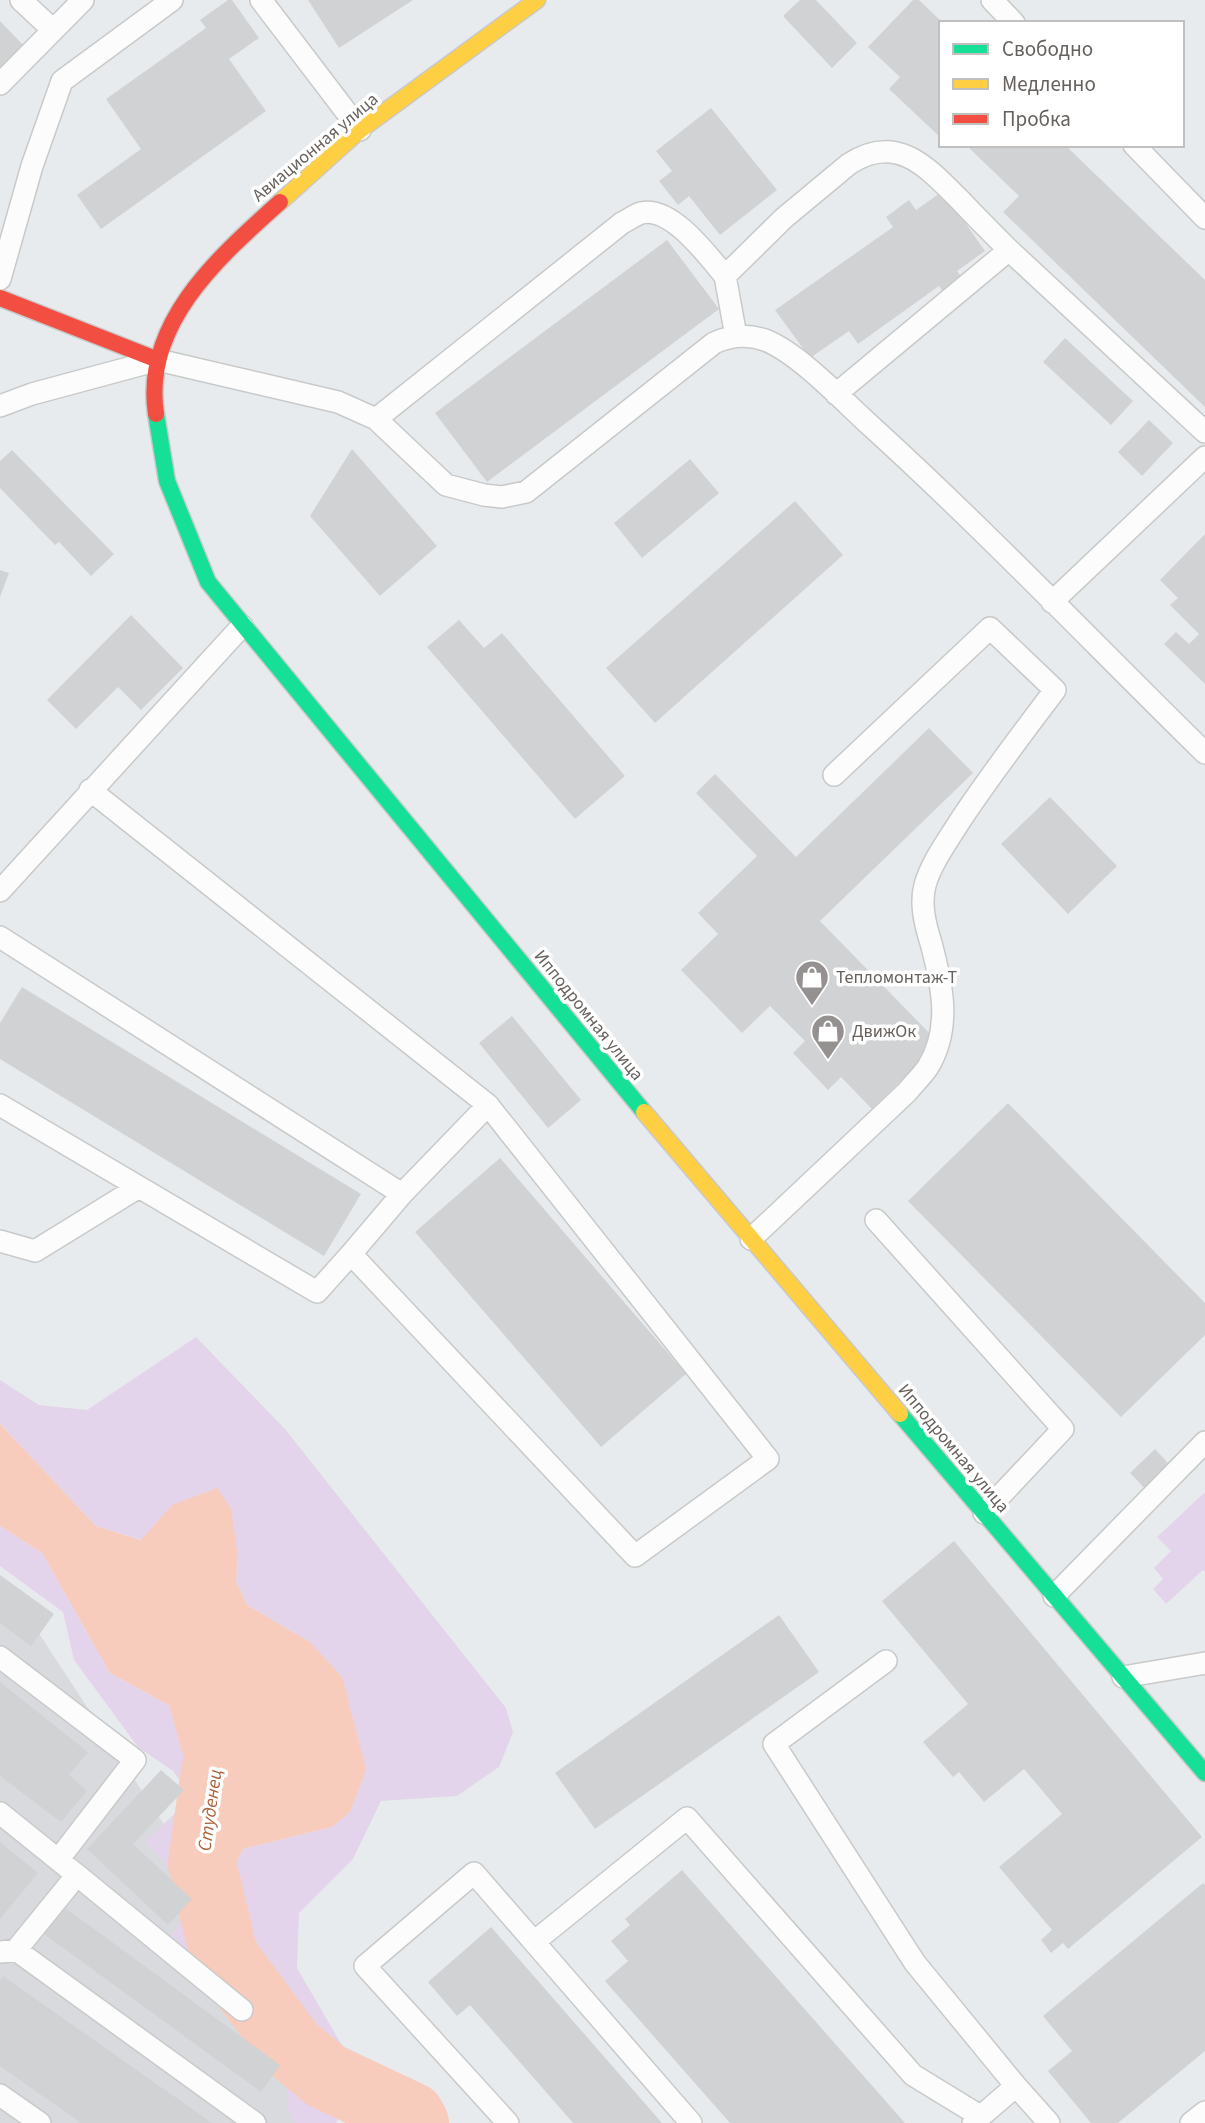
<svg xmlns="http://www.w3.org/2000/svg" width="1205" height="2123" viewBox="0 0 1205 2123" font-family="'Source Sans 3',sans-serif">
<rect width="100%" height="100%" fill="#e8ebee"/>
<!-- industrial -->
<path fill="#d8dade" d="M 0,1588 L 17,1600 L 167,1829 L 327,2050 L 313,2123 L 0,2123 Z"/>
<!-- green -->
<path fill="#e4d4eb" d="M 196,1337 L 285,1429 L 506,1708 L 513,1732 L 499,1767 L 457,1796 L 381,1801 L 353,1859 L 299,1913 L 297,1968 L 354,2066 L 353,2091 L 336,2123 L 295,2123 L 288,2108 L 288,2070 L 257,2017 L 171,1936 L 199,1900 L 145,1842 L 191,1798 L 173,1771 L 138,1747 L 74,1660 L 63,1612 L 0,1566 L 0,1526 L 42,1553 L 110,1673 L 169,1705 L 195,1794 L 202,1862 L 233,1869 L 243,1849 L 332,1827 L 310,1642 L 247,1605 L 236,1581 L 238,1557 L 172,1505 L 142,1540 L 96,1526 L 0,1424 L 0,1380 L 39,1405 L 87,1410 Z
M 1205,1492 L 1205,1572 L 1203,1570 L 1166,1604 L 1153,1589 L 1163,1579 L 1154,1568 L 1171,1551 L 1157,1537 Z"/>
<!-- water -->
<path fill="#f8ccbc" d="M 0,1424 L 96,1526 L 141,1540 L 172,1505 L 217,1488 L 231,1509 L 238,1557 L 236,1581 L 247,1605 L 310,1642 L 342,1677 L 366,1769 L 350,1812 L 332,1827 L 243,1849 L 233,1869 L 212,1875 L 202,1863 L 194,1794 L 169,1705 L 110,1673 L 42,1553 L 0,1526 Z"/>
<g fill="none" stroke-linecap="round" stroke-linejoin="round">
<!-- river -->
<path stroke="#f8ccbc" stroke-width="68" d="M 215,1771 L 202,1863 L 224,1956 L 291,2047 L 326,2076 L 411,2116 L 415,2123"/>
</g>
<!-- building -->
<path fill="#d1d2d4" d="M 228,0 L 232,0 L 259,38 L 229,59 L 266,111 L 101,229 L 77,195 L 141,149 L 106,99 L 206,28 L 200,20 Z
M 308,0 L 413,0 L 339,48 Z
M 800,0 L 816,0 L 857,43 L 832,68 L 783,16 Z
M 913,0 L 919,0 L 943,23 L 941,23 L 941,138 L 889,89 L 900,77 L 868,47 Z
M 0,21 L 24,46 L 0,70 Z
M 711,108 L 777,190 L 720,235 L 689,196 L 678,205 L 659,181 L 672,171 L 656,151 Z
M 966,145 L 1065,145 L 1205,280 L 1205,407 L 1003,212 L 1019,196 Z
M 943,191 L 985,251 L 957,271 L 964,281 L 945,295 L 939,286 L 858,344 L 849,331 L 810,358 L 775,310 L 893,227 L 886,217 L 909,200 L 916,210 Z
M 667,240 L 719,309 L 487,482 L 435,413 Z
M 1065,338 L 1133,401 L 1111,425 L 1043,362 Z
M 1149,420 L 1173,443 L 1142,476 L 1118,452 Z
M 352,449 L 437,546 L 380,596 L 310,516 Z
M 12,450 L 114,554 L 91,576 L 59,542 L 55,545 L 0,488 L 0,461 Z
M 690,459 L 719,493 L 642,558 L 614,523 Z
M 795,501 L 843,555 L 655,723 L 606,668 Z
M 1205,534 L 1205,684 L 1164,644 L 1176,632 L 1189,644 L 1199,634 L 1170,605 L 1178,598 L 1160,580 Z
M 0,570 L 9,573 L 0,597 Z
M 131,615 L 183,668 L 141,710 L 118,687 L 76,729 L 47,700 Z
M 459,620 L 484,648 L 502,633 L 625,776 L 575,819 L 427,647 Z
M 929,728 L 973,773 L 820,921 L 939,1043 L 872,1109 L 841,1077 L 828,1090 L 793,1053 L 805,1041 L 770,1006 L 742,1033 L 681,970 L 718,934 L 698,913 L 757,856 L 696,793 L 715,774 L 796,857 Z
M 1050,797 L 1117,866 L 1068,914 L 1001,844 Z
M 22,987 L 361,1194 L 324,1256 L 0,1059 L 0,1023 Z
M 512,1016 L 581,1100 L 548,1128 L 479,1043 Z
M 1008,1103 L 1205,1303 L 1205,1335 L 1121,1417 L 908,1201 Z
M 500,1158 L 686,1374 L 601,1447 L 415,1232 Z
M 1155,1449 L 1179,1475 L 1154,1498 L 1130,1473 Z
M 954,1541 L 1202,1837 L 1068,1949 L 1063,1943 L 1051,1953 L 1041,1940 L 1052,1930 L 999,1867 L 1062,1814 L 1024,1769 L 984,1802 L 959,1772 L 953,1777 L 923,1742 L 968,1704 L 882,1601 Z
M 0,1575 L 54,1614 L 31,1646 L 0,1623 Z
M 779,1615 L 819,1672 L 595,1829 L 555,1773 Z
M 0,1682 L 88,1752 L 69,1775 L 87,1791 L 61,1822 L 0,1776 Z
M 161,1770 L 184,1790 L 133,1844 L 192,1899 L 168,1925 L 87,1849 Z
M 0,1842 L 38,1873 L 0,1919 Z
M 682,1870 L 905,2123 L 730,2123 L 605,1981 L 628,1961 L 611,1941 L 630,1925 L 625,1919 Z
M 1203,1883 L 1205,1885 L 1205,2051 L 1118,2123 L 1091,2123 L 1048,2071 L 1072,2051 L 1043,2016 Z
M 64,1907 L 280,2065 L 261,2092 L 44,1934 Z
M 491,1927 L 662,2123 L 573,2123 L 470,2005 L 457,2016 L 428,1982 Z
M 3,1976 L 212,2123 L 81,2123 L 0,2066 L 0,1980 Z"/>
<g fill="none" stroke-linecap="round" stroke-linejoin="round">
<!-- lane casing -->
<g stroke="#c8c9c9" stroke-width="24">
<path id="lane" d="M 21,0 L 53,30
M 261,0 L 360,130
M 992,0 L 1014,23
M 0,84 L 83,0
M 1134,145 L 1205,218
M 1009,250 L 1205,432
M 0,279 L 32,166 L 62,81 L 172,0
M 736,336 L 725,276 L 784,218 L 849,164 C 897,133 926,166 960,200 C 976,217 993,234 1009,250 L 836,394
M 0,406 L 32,394 L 158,360 L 338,402 L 376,419 L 446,485 L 484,495 L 502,497 L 526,492 L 714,343 C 731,335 747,334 765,340 C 800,354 843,401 872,427 C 986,531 1094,644 1205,753
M 376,419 L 622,223 C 628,220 635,215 641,213 C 671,205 708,256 725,276
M 1052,602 L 1205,457
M 90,790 L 488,1105 L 768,1459 L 635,1556 L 351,1254 L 402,1194 L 488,1105
M 0,891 L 242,626
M 0,937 L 402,1194
M 0,1105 L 317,1292 L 351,1254
M 876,1220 L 1063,1429 L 984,1513
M 751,1239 L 907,1092 C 914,1083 922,1076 928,1067 C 952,1028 942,984 931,943 C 925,924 920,904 925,885 C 931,864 946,843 958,824 C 988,778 1022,734 1055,690 L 990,628 L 834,775
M 0,1241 L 35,1251 L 139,1187
M 1054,1596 L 1205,1442
M 0,1657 L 135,1760 L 58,1860
M 886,1661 L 774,1744 L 915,1963 L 1016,2086 L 973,2123
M 1123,1677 L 1205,1663
M 0,1813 L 77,1875 L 16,1950
M 77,1875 L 242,2010
M 0,1952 L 16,1950 L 255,2123
M 1016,2086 L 1049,2123
M 0,2095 L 40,2123
M 508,2123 L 365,1966 L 474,1873 L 534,1942
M 691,2123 L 534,1942 L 687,1818 L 913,2075 L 980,2116
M 1191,2123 L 1205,2112"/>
</g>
<!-- fast casing -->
<g stroke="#c8c9c9" stroke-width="19">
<path id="fast" d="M 156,414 L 167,481 L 208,582 L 644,1112
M 900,1414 L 1205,1773"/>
</g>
<!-- slow casing -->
<g stroke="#c8c9c9" stroke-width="19">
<path id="slow" d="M 280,202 L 360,130 L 537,0
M 644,1112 L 900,1414"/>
</g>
<!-- jam casing -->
<g stroke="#c8c9c9" stroke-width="19">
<path id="jam" d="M 0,298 L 158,360
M 156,414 C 142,323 220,256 280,202"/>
</g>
<!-- lane -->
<use href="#lane" stroke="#fcfcfc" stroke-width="21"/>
<!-- fast -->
<use href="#fast" stroke="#16e098" stroke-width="16"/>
<!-- slow -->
<use href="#slow" stroke="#ffcf43" stroke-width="16"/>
<!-- jam -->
<use href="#jam" stroke="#f24e42" stroke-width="16"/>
</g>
<!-- icons -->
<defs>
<g id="shop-pin" transform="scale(1.75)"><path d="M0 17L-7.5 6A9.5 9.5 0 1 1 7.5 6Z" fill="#949190" stroke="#fff"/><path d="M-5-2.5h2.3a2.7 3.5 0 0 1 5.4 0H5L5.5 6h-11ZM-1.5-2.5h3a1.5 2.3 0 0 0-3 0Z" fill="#fff"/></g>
</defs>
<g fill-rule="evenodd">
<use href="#shop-pin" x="812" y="977"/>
<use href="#shop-pin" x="828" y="1031"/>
</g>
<g text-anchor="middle" stroke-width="7" stroke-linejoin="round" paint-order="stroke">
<!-- street labels -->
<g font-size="18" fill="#67615d" stroke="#fff">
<text transform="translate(315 147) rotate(-40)" y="6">Авиационная улица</text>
<text transform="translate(589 1015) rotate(51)" y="6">Ипподромная улица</text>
<text transform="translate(954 1448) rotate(50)" y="6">Ипподромная улица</text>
</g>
<!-- poi labels -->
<g font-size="18" fill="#67615d" stroke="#fff" text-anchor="start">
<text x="836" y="983">Тепломонтаж-Т</text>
<text x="852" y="1037">ДвижОк</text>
</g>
<!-- water labels -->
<g font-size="19" font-style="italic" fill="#ac633d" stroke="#fff">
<text transform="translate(209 1810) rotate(-82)" y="7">Студенец</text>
</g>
</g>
<!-- legend -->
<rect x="939" y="21" width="245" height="126" fill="#ffffff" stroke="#c2c0be" stroke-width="2"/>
<rect x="953" y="44" width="35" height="10" fill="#16e098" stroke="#c2c0be" stroke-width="2"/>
<text x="1002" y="56" font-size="21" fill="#67615d">Свободно</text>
<rect x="953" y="79" width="35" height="10" fill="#ffcf43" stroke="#c2c0be" stroke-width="2"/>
<text x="1002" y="91" font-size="21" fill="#67615d">Медленно</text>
<rect x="953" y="114" width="35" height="10" fill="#f24e42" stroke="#c2c0be" stroke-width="2"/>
<text x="1002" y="126" font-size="21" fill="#67615d">Пробка</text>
</svg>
